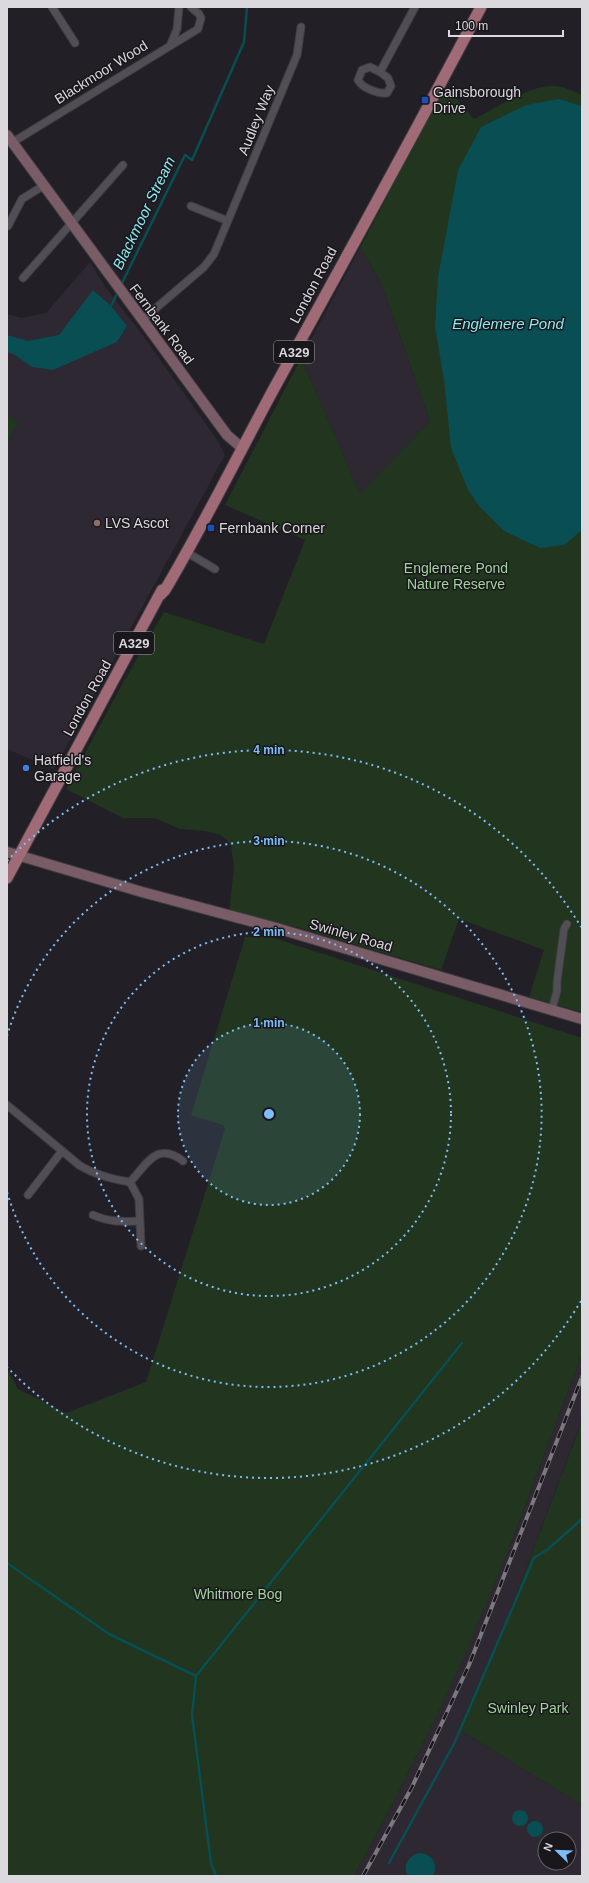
<svg xmlns="http://www.w3.org/2000/svg" width="589" height="1883" viewBox="0 0 589 1883" font-family="Arial,sans-serif">
<rect width="100%" height="100%" fill="#222026"/>
<!-- built -->
<path fill="#2d2832" fill-rule="evenodd" d="M 360,248 L 381,282 L 430,421 L 360,495 L 301,358 Z
M 90,262 L 106,288 L 139,330 L 218,441 L 225,455 L 54,769 L 7,749 L 7,314 L 21,318 L 46,313 Z
M 582,1354 L 582,1420 L 501,1635 L 458,1729 L 582,1805 L 582,1876 L 354,1876 L 394,1801 L 439,1711 L 511,1543 ZM 545,1839 L 569,1839 L 569,1863 L 545,1863 Z"/>
<!-- green -->
<path fill="#21351f" d="M 445,86 L 474,119 C 496,108 531,84 555,86 C 565,87 573,91 582,95 L 582,1012 L 529,997 L 544,950 L 459,919 L 441,970 L 296,927 L 229,912 L 234,868 L 231,846 L 226,839 L 220,835 L 205,831 L 180,829 L 155,818 L 123,818 L 66,789 L 120,688 L 164,612 L 264,644 L 305,540 L 225,505 L 301,358 L 360,494 L 430,421 L 381,282 L 360,248 Z
M 7,415 L 19,422 L 7,442 Z
M 245,937 L 271,937 L 582,1038 L 582,1354 L 511,1543 L 468,1647 L 439,1711 L 394,1801 L 354,1876 L 7,1876 L 7,1369 L 18,1389 L 66,1413 L 146,1382 L 225,1129 L 223,1125 L 191,1115 Z
M 582,1421 L 582,1805 L 458,1729 L 501,1635 Z"/>
<!-- water -->
<path fill="#084e52" d="M 559,99 L 582,106 L 582,530 L 564,545 L 540,548 L 504,531 L 479,506 L 468,490 L 451,448 L 444,380 L 435,327 L 438,277 L 458,170 L 481,127 L 526,105 Z
M 93,290 L 111,306 L 127,326 L 117,342 L 53,370 L 32,367 L 15,355 L 7,352 L 7,335 L 28,341 L 59,335 Z
M512 1818a8 8 0 1 1 16 0a8 8 0 1 1-16 0Z
M527 1829a8 8 0 1 1 16 0a8 8 0 1 1-16 0Z
M 418,1853 C 432,1853 439,1864 433,1876 L 408,1876 C 402,1866 408,1857 418,1853 Z"/>
<g fill="none" stroke-linecap="round" stroke-linejoin="round">
<!-- stream -->
<path stroke="#084e52" stroke-width="2.5" d="M 121,285 L 185,155 L 192,160 L 244,42 L 247,7
M 111,306 L 118,292
M 7,1563 L 109,1634 L 196,1676
M 389,1863 L 454,1744 L 534,1558 L 547,1550 L 582,1519
M 216,1876 L 211,1863 L 192,1715 L 196,1676 L 462,1343"/>
<!-- street casing -->
<g stroke="#3e3c40" stroke-width="9">
<path id="street" d="M 52,7 L 75,43
M 170,46 L 198,29 L 201,18 L 199,14 L 191,7
M 380,72 L 388,78 L 391,86 L 387,93 C 378,94 362,88 358,80 L 362,70 L 370,67 L 380,72 L 415,7
M 13,142 L 170,46 L 177,29 L 179,7
M 191,206 L 228,221
M 8,226 L 22,199 L 43,186
M 23,278 L 123,165
M 142,320 L 204,267 L 214,254 L 297,55 L 301,27
M 186,552 L 215,569
M 552,1009 L 557,991 L 557,982 L 564,929 L 567,924
M 7,1105 L 79,1165 C 95,1175 111,1179 130,1182
M 130,1182 C 146,1166 156,1140 183,1161
M 130,1182 L 139,1199 L 141,1246
M 28,1195 L 62,1151
M 93,1215 C 109,1222 123,1222 140,1221"/>
</g>
<!-- secondary casing -->
<g stroke="#3e3c40" stroke-width="12">
<path id="secondary" d="M 7,135 L 227,435 L 242,448
M 7,852 L 142,892 L 273,927 L 582,1019"/>
</g>
<!-- primary casing -->
<g stroke="#3e3c40" stroke-width="13">
<path id="primary" d="M 160,595 L 165,590 C 203,526 236,459 271,394 C 342,265 413,137 481,7
M 7,878 L 162,590"/>
</g>
<!-- street -->
<use href="#street" stroke="#514e55" stroke-width="7"/>
<!-- secondary -->
<use href="#secondary" stroke="#795c66" stroke-width="10"/>
<!-- primary -->
<use href="#primary" stroke="#a06a76" stroke-width="11"/>
<!-- rail casing -->
<g stroke="#7b797e" stroke-width="4">
<path id="rail" d="M 363,1876 L 412,1787 L 469,1665 L 582,1377"/>
</g>
<!-- rail -->
<use href="#rail" stroke="#19171c" stroke-width="2.5" stroke-dasharray="8" stroke-linecap="butt"/>
</g>
<!-- distance rings -->
<circle cx="269" cy="1114" r="91" fill="#7dbef9" fill-opacity=".12"/>
<g fill="none" stroke="#7dbef9" stroke-width="2" stroke-dasharray="2 4">
<circle cx="269" cy="1114" r="91"/>
<circle cx="269" cy="1114" r="182"/>
<path d="M7 1036A273 273 0 1 1 7 1192"/>
<path d="M581 1301A364 364 0 0 1 7 1367M7 861A364 364 0 0 1 581 927"/>
</g>
<!-- markers -->
<g fill="#1a4fb4" stroke="#19171c" stroke-width="1.5">
<rect x="421" y="96" width="8" height="8" rx="2"/>
<rect x="207" y="524" width="8" height="8" rx="2"/>
</g>
<circle fill="#8d6e63" stroke="#19171c" stroke-width="1.5" cx="97" cy="523" r="4"/>
<circle fill="#3f7fe0" stroke="#19171c" stroke-width="1.5" cx="26" cy="768" r="4"/>
<g text-anchor="middle" stroke-width="3" stroke-linejoin="round" paint-order="stroke">
<!-- shield labels -->
<g fill="#19171c" stroke="#a19fa3" stroke-width="1">
<rect x="274" y="341" width="40" height="22" rx="3"/>
<rect x="114" y="632" width="40" height="22" rx="3"/>
</g>
<g font-size="13" font-weight="bold" fill="#dbd9dd">
<text x="294" y="357">A329</text>
<text x="134" y="648">A329</text>
</g>
<!-- street labels -->
<g font-size="14" fill="#dbd9dd" stroke="#19171c">
<text transform="translate(101 72) rotate(-32)" y="5">Blackmoor Wood</text>
<text transform="translate(256 120) rotate(-68)" y="5">Audley Way</text>
<text transform="translate(313 285) rotate(-62)" y="5">London Road</text>
<text transform="translate(162 324) rotate(53)" y="5">Fernbank Road</text>
<text transform="translate(87 698) rotate(-61)" y="5">London Road</text>
<text transform="translate(351 935) rotate(16)" y="5">Swinley Road</text>
</g>
<!-- poi labels -->
<g font-size="14" fill="#dbd9dd" stroke="#19171c" text-anchor="start">
<text x="433" y="97">Gainsborough<tspan x="433" dy="16">Drive</tspan></text>
<text x="105" y="528">LVS Ascot</text>
<text x="219" y="533">Fernbank Corner</text>
<text x="34" y="765">Hatfield's<tspan x="34" dy="16">Garage</tspan></text>
</g>
<!-- park labels -->
<g font-size="14" fill="#a2d49c" stroke="#19171c">
<text x="456" y="573">Englemere Pond<tspan x="456" dy="16">Nature Reserve</tspan></text>
<text x="238" y="1599">Whitmore Bog</text>
<text x="528" y="1713">Swinley Park</text>
</g>
<!-- water labels -->
<g font-size="15" font-style="italic" fill="#89eaf2" stroke="#19171c">
<text transform="translate(144 213) rotate(-64)" y="5">Blackmoor Stream</text>
<text x="508" y="329">Englemere Pond</text>
</g>
</g>
<circle cx="269" cy="1114" r="6" fill="#7dbef9" stroke="#19171c" stroke-width="2"/>
<g font-size="12" text-anchor="middle" font-weight="bold" fill="#7dbef9" stroke="#19171c" stroke-width="3" stroke-linejoin="round" paint-order="stroke">
<text x="269" y="754">4 min</text>
<text x="269" y="845">3 min</text>
<text x="269" y="936">2 min</text>
<text x="269" y="1027">1 min</text>
</g>
<!-- border -->
<rect width="589" height="1883" fill="none" stroke="#dbd9dd" stroke-width="16"/>
<!-- north arrow -->
<g transform="translate(557 1851) rotate(293)"><circle r="19" fill="#19171c" stroke="#676569"/>
<path d="M0-3L7 15L0 10L-7 15Z" fill="#7dbef9"/>
<text y="-6" font-size="11" font-weight="bold" text-anchor="middle" fill="#dbd9dd">N</text>
</g>
<!-- scale -->
<path d="M449 30v6h114v-6" fill="none" stroke="#dbd9dd" stroke-width="2"/>
<text x="455" y="30" font-size="12" fill="#dbd9dd" stroke="#19171c" stroke-width="3" paint-order="stroke">100 m</text>
</svg>
